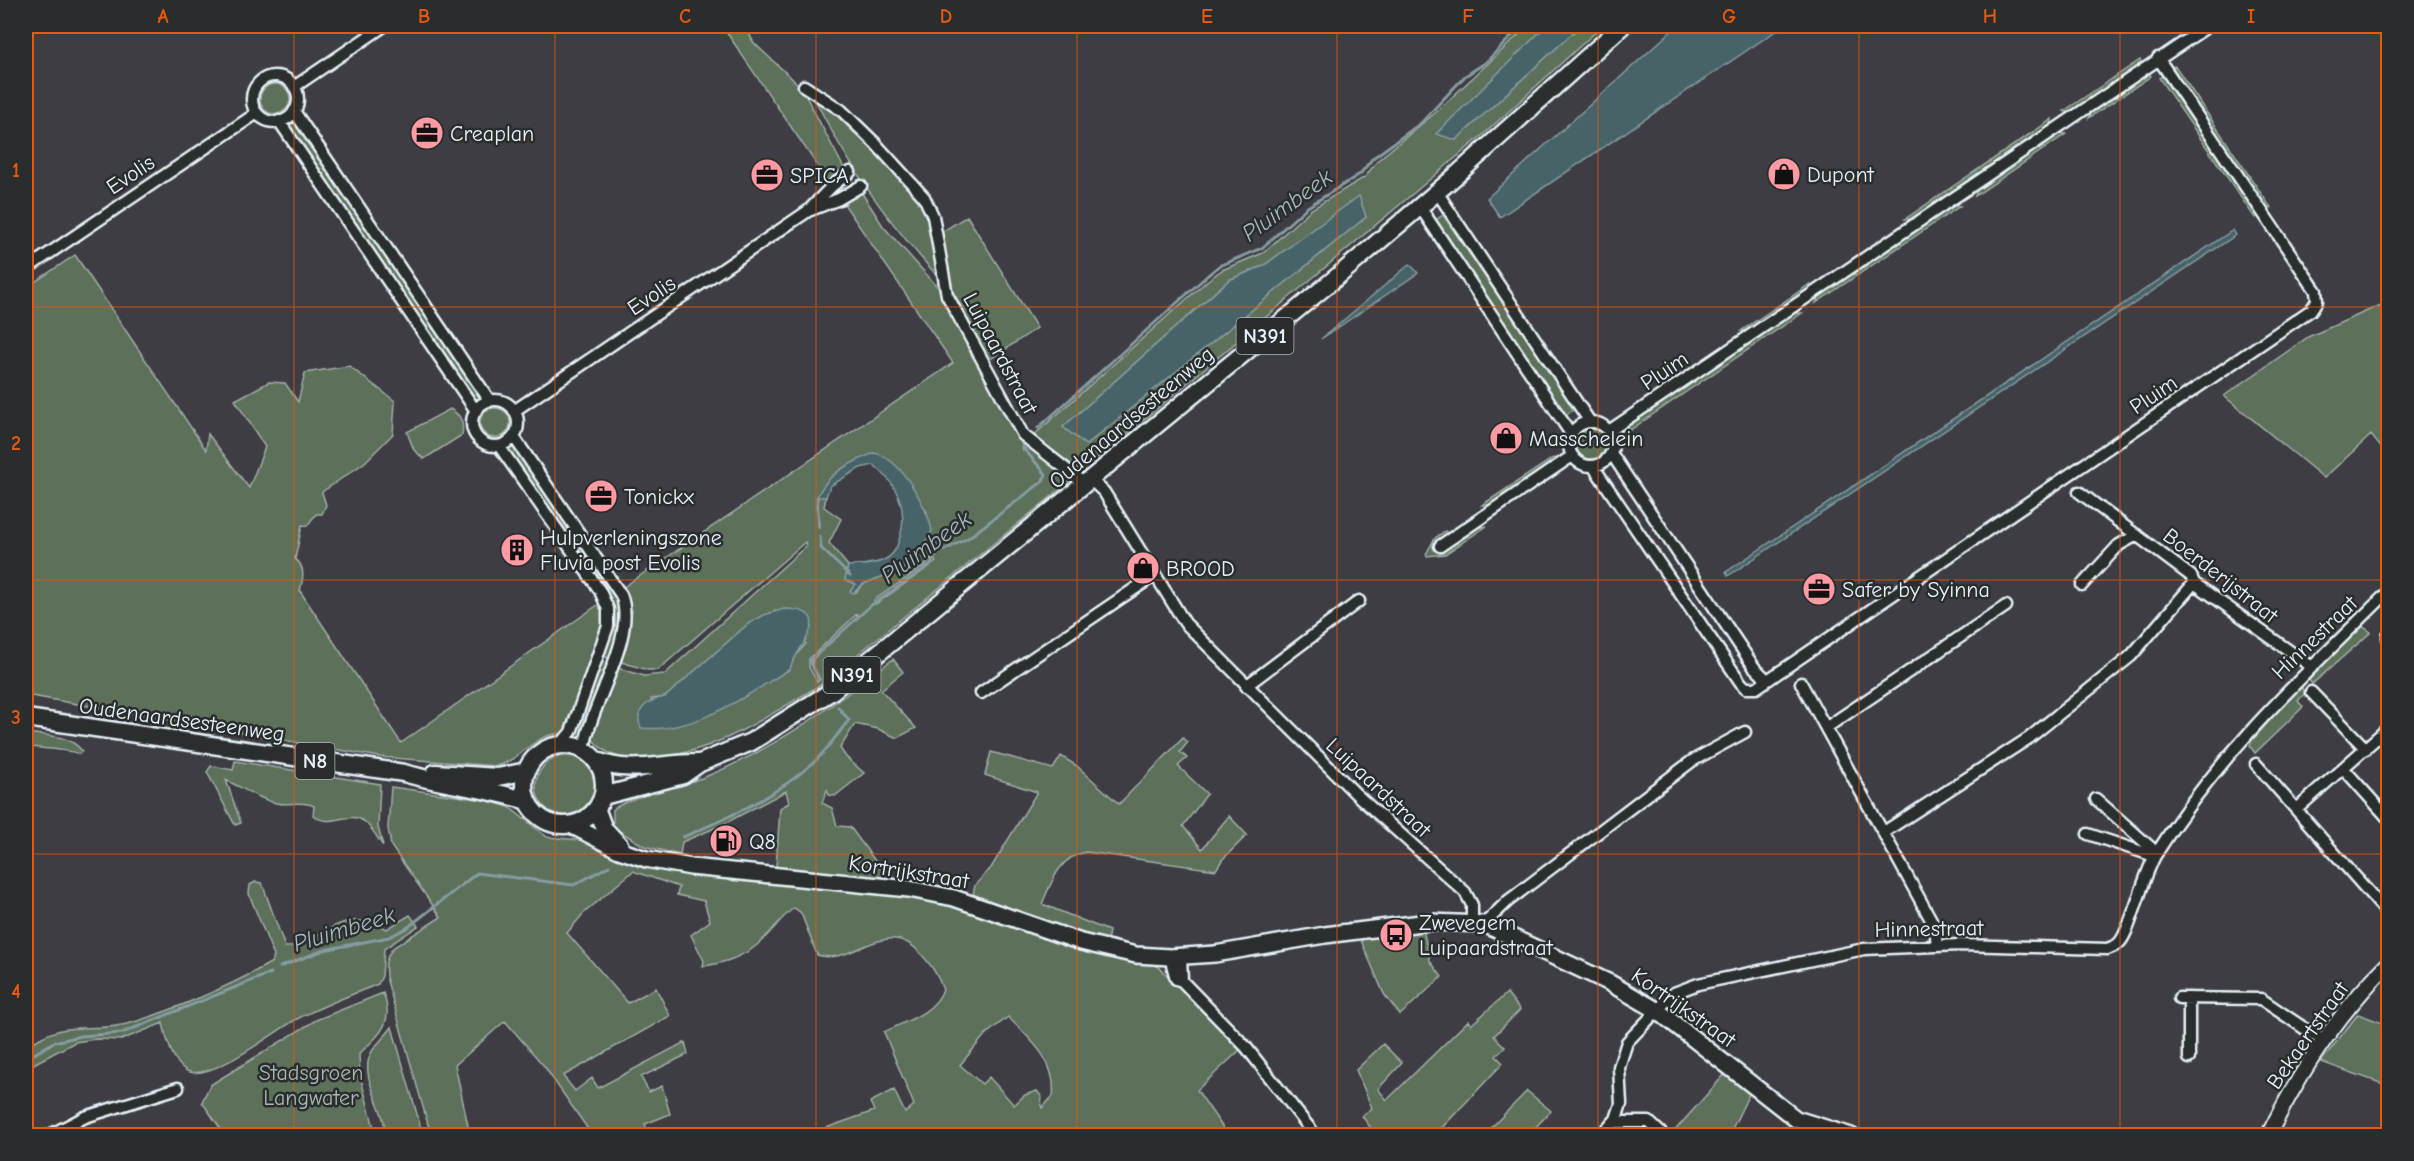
<svg xmlns="http://www.w3.org/2000/svg" width="2414" height="1161" viewBox="0 0 2414 1161" font-family="'Comic Neue',sans-serif">
<rect width="100%" height="100%" fill="#3e3d43"/>
<filter id="ink" filterUnits="userSpaceOnUse"><feTurbulence type="fractalNoise" baseFrequency=".0167" numOctaves="2"/><feDisplacementMap in="SourceGraphic" scale="12" xChannelSelector="R" yChannelSelector="G"/><feConvolveMatrix kernelMatrix="1 2 1 2 8 2 1 2 1" color-interpolation-filters="sRGB"/></filter>
<g filter="url(#ink)">
<!-- green -->
<path fill="#5b6f5a" stroke="#a2b0a9" stroke-width="1.5" fill-rule="evenodd" d="M 732,26 L 745,26 L 754,43 L 801,87 L 845,170 L 830,184 L 725,30 Z
M 1528,26 L 1546,26 L 1437,134 L 1456,140 L 1580,26 L 1602,26 L 1484,134 L 1109,449 L 1080,470 L 1033,436 L 1208,280 L 1222,270 L 1263,253 L 1310,210 L 1365,177 L 1378,160 L 1435,113 ZM 1359,197 L 1366,217 L 1086,445 L 1063,427 L 1229,280 L 1263,266 Z
M 2140,60 L 2142,63 L 2069,113 L 2064,111 Z
M 2174,66 L 2176,67 L 2271,208 L 2268,210 L 2172,69 Z
M 2148,72 L 2151,76 L 2089,118 L 2092,111 Z
M 2162,76 L 2258,216 L 2255,218 L 2159,78 Z
M260 99a15 15 0 1 1 30 0a15 15 0 1 1-30 0Z
M 810,90 L 875,146 L 926,208 L 940,279 C 883,216 848,166 810,90 Z
M 294,118 L 484,399 L 476,405 L 286,124 Z
M 2052,119 L 2051,125 L 1912,219 L 1905,219 Z
M 2059,133 L 2066,134 L 1975,196 L 1978,188 Z
M 860,190 L 883,226 L 943,293 L 970,352 L 1019,435 L 1023,451 L 1030,443 L 1069,476 L 1068,483 L 820,685 C 766,717 718,752 654,758 C 629,761 610,760 592,739 L 614,670 L 618,668 L 644,676 L 665,674 L 806,546 L 805,542 L 658,670 L 648,670 L 621,662 L 632,611 L 622,588 L 953,363 L 842,201 ZM 874,453 L 917,498 L 927,512 L 904,568 L 863,584 L 856,592 L 856,584 L 845,579 L 848,566 L 829,543 L 841,519 L 824,507 L 826,497 L 818,496 C 828,472 851,463 874,453 ZM 931,558 L 936,562 L 876,604 L 874,600 L 926,565 ZM 775,611 L 806,644 L 792,659 L 790,669 L 712,713 L 661,728 L 651,699 L 665,697 L 748,624 ZM 857,614 L 859,617 L 814,657 L 812,664 L 820,679 L 817,682 L 809,667 L 809,659 Z
M 1953,206 L 1960,206 L 1816,303 L 1820,295 Z
M 1443,215 L 1575,409 L 1564,416 L 1433,222 Z
M 967,216 L 1037,328 L 986,362 L 948,285 L 940,233 Z
M 75,255 L 206,450 L 208,434 L 249,488 L 265,447 L 235,400 L 269,382 L 285,383 L 298,402 L 305,373 L 349,366 L 395,401 L 393,434 L 364,463 L 322,492 L 326,505 L 322,514 L 316,514 L 307,526 L 302,525 L 295,559 C 306,566 303,580 300,591 L 401,743 L 602,602 L 605,619 L 564,734 C 537,730 521,761 496,766 L 380,757 L 26,695 L 26,288 Z
M 1810,284 L 1809,289 L 1747,331 L 1741,331 Z
M 2388,302 L 2388,456 L 2371,435 L 2324,478 L 2224,396 L 2308,337 Z
M 1794,313 L 1802,313 L 1630,430 L 1627,427 Z
M480 423a15 15 0 1 1 30 0a15 15 0 1 1-30 0Z
M 450,409 C 462,416 464,422 462,435 L 424,459 L 414,450 L 407,432 Z
M1576 444a15 15 0 1 1 30 0a15 15 0 1 1-30 0Z
M 514,442 L 614,590 L 623,615 L 610,659 L 603,656 L 613,613 L 506,448 Z
M 1553,458 L 1557,460 L 1490,505 L 1482,505 Z
M 1487,526 L 1445,554 L 1427,556 L 1426,554 L 1435,538 L 1445,531 L 1448,534 L 1438,542 L 1443,551 L 1479,527 Z
M 2362,626 L 2371,632 L 2312,684 L 2308,678 Z
M 893,659 L 903,672 L 881,690 L 916,728 L 897,738 L 878,729 L 855,724 L 840,748 L 846,757 L 864,773 L 835,796 L 829,795 L 827,790 L 822,803 L 832,808 L 837,826 L 850,827 L 884,873 L 885,881 L 776,867 L 780,808 L 789,803 L 786,791 L 722,825 L 682,842 L 680,855 L 644,846 L 613,827 L 613,810 C 619,800 686,784 702,778 C 774,750 833,706 893,659 Z
M 600,660 L 608,664 L 582,737 L 574,735 Z
M 2300,685 L 2305,693 L 2298,701 L 2303,707 L 2255,753 L 2250,746 L 2251,742 Z
M 26,733 C 46,736 69,734 82,751 L 79,754 C 70,749 38,749 26,746 Z
M 1183,738 L 1188,742 L 1180,752 L 1187,758 L 1178,766 L 1207,794 L 1183,826 L 1202,849 L 1229,816 L 1247,835 L 1222,860 L 1216,870 L 1086,852 C 1059,857 1052,881 1042,904 L 1109,931 L 1107,942 L 1068,931 L 973,894 L 975,885 L 991,868 L 1037,792 L 985,775 L 991,752 L 1053,769 L 1061,756 L 1077,766 L 1119,804 Z
M536 786a30 30 0 1 1 60 0a30 30 0 1 1-60 0Z
M 235,761 L 380,784 L 378,827 L 383,846 C 378,839 372,828 366,823 C 349,808 330,830 313,815 L 314,806 C 302,800 289,806 276,803 C 259,799 242,788 226,780 L 241,823 L 235,825 L 207,772 L 211,766 L 233,770 Z
M 391,787 L 485,800 L 509,807 L 547,837 L 590,841 L 607,853 L 638,866 L 826,884 L 960,902 L 1087,947 L 1158,966 L 1240,1050 L 1197,1090 L 1228,1135 L 806,1135 L 874,1111 L 870,1102 L 894,1090 L 905,1113 L 914,1105 L 884,1032 C 906,1021 933,1014 943,990 C 938,975 932,966 921,954 C 886,914 853,967 817,955 L 801,913 L 794,908 C 780,918 771,934 757,945 C 743,957 721,964 703,966 L 704,961 L 691,935 L 710,921 L 704,901 L 677,895 L 679,887 L 633,871 L 583,914 L 567,933 L 628,1003 L 656,988 L 670,1016 L 563,1076 L 575,1091 L 592,1078 L 598,1088 L 685,1042 L 688,1054 L 641,1077 L 649,1092 L 662,1086 L 670,1114 L 645,1124 L 649,1135 L 592,1135 L 544,1066 L 505,1021 L 455,1065 L 470,1135 L 431,1135 L 386,977 C 385,965 385,957 394,947 L 441,917 L 391,846 L 388,828 ZM 1008,1017 C 1031,1040 1057,1061 1053,1096 L 1042,1108 L 1041,1096 L 1037,1091 L 1025,1095 L 1014,1105 L 989,1077 L 982,1084 L 960,1065 L 985,1035 Z
M 255,882 L 262,883 L 285,947 C 295,948 302,943 311,938 C 341,922 356,913 387,929 L 410,915 L 418,926 L 384,949 L 382,976 L 378,984 C 351,995 324,1005 297,1019 C 276,1030 210,1083 187,1071 C 173,1064 165,1036 163,1023 L 121,1040 L 96,1039 L 75,1042 L 26,1068 L 26,1047 C 68,1016 88,1035 131,1023 C 177,1009 230,986 272,962 L 274,956 L 249,894 L 250,885 Z
M 1423,929 L 1430,961 L 1442,977 L 1400,1015 L 1384,994 L 1359,936 Z
M 383,993 C 395,1023 380,1034 359,1054 L 360,1076 L 376,1135 L 225,1135 L 202,1102 L 210,1085 L 316,1020 Z
M 1507,993 L 1520,1010 L 1494,1036 L 1505,1047 L 1496,1056 L 1503,1063 L 1438,1132 L 1442,1135 L 1376,1135 L 1362,1116 L 1372,1108 L 1356,1070 L 1383,1044 L 1402,1063 L 1378,1089 L 1387,1100 L 1468,1021 L 1471,1025 Z
M 2358,1014 L 2388,1025 L 2388,1078 L 2386,1085 L 2321,1062 Z
M 392,1027 L 423,1135 L 385,1135 C 387,1109 358,1078 371,1053 C 376,1044 386,1036 392,1027 Z
M 1725,1074 L 1750,1092 L 1729,1135 L 1671,1135 Z
M 1527,1091 L 1551,1111 L 1528,1135 L 1484,1135 Z"/>
<!-- water -->
<path fill="#466468" stroke="#879ca2" stroke-width="1.5" d="M 1546,26 L 1580,26 L 1456,140 L 1436,134 Z
M 1677,26 L 1783,26 L 1500,217 L 1487,198 Z
M 1359,196 L 1366,217 L 1086,445 L 1063,427 L 1229,280 L 1263,266 Z
M 2233,230 L 2236,235 L 1728,576 L 1726,572 Z
M 1410,264 L 1418,273 L 1321,339 Z
M 874,453 C 899,456 928,507 932,531 L 917,555 L 904,568 L 863,584 L 853,593 L 850,591 L 856,584 L 845,580 L 848,566 C 860,565 875,565 886,559 C 893,555 897,548 899,540 C 909,510 898,485 874,465 L 860,468 L 830,486 L 826,497 L 817,497 C 828,472 851,463 874,453 Z
M 784,609 C 841,609 793,651 790,669 C 747,695 694,734 641,728 C 633,709 649,700 665,697 L 748,624 L 764,615 Z"/>
<g fill="none" stroke-linecap="round" stroke-linejoin="round">
<!-- stream -->
<path stroke="#879ca2" stroke-width="3" d="M 1038,428 L 1208,275 L 1219,266 L 1262,248 L 1306,208 L 1360,174 L 1373,158 L 1421,123 L 1465,76 L 1485,63 L 1522,26
M 817,497 L 819,527
M 820,536 L 821,548 L 850,576
M 819,680 L 810,661 L 870,606 L 930,565 L 937,554 L 968,538 L 1042,482 L 1046,474 L 1023,448 L 1024,441
M 683,837 C 728,818 776,796 813,763 C 827,751 837,734 849,720 L 838,707
M 280,967 L 324,950 L 389,937 L 407,928 L 477,873 L 574,885 L 609,866
M 26,1059 L 54,1042 L 81,1036 L 122,1033 L 271,973"/>
<!-- minor casing -->
<g stroke="#e8f1f8" stroke-width="15">
<path id="minor" d="M252 99a23 23 0 1 1 46 0a23 23 0 1 1-46 0Z
M 804,86 L 841,110 L 875,143 L 924,197 L 933,216 L 947,295 L 1017,424 L 1023,435 L 1086,485
M 294,87 L 384,26
M 294,111 L 490,401
M 279,121 L 476,411
M 1437,192 L 1590,422
M 1420,207 L 1571,434
M 808,211 L 832,186 L 850,172
M 26,269 L 257,113
M472 423a23 23 0 1 1 46 0a23 23 0 1 1-46 0Z
M 514,411 L 808,211 L 839,199 L 861,186
M1569 444a22 22 0 1 1 44 0a22 22 0 1 1-44 0Z
M 1609,431 L 2208,26
M 514,437 L 621,595 C 638,637 589,705 584,751
M 499,446 L 600,591 L 608,609 L 608,626 L 571,732 L 560,745
M 1611,453 L 1754,667 L 1767,680
M 1593,466 L 1741,683 L 1746,688 L 1756,688 L 2311,310 L 2317,301 L 2316,291 L 2158,58
M 1091,480 L 1104,492 L 1185,623 L 1357,795 L 1465,892 L 1472,905 L 1472,921
M 2079,492 L 2191,576 L 2194,583 L 2312,667
M 1440,546 L 1572,456
M 2082,585 L 2119,545 L 2137,535
M 2388,636 L 2388,638
M 1801,683 L 1935,927 L 1937,945
M 1246,686 L 1359,601
M 2311,692 L 2366,749
M 981,693 L 1155,575
M 1827,727 L 2006,606
M 2256,764 L 2388,914
M 2344,769 L 2388,818
M 2096,799 L 2157,853
M 2298,808 L 2388,728
M 1884,832 L 2029,738 L 2131,656 L 2194,583
M 2088,834 L 2154,856
M 1484,924 L 1508,901 L 1692,761 L 1745,732
M 1170,957 L 1176,979 L 1182,981 L 1246,1047 L 1315,1135
M 1181,957 L 1182,981
M 2179,998 L 2261,999 L 2323,1041
M 2189,1058 L 2189,998
M 1614,1122 L 1649,1122 L 1664,1136
M 48,1136 L 85,1117 L 178,1088
M 1601,1136 L 1616,1119 L 1621,1104 L 1619,1067 L 1627,1042 L 1674,993 L 1698,984 L 1864,949 L 1960,945 L 2107,949 C 2112,947 2116,946 2119,943 C 2131,931 2143,875 2156,854 C 2220,752 2304,675 2388,592"/>
</g>
<!-- tertiary casing -->
<g stroke="#e8f1f8" stroke-width="18">
<path id="tertiary" d="M 2385,26 L 2388,33
M 2268,1136 C 2299,1073 2338,1013 2388,964"/>
</g>
<!-- secondary casing -->
<g stroke="#e8f1f8" stroke-width="20">
<path id="secondary" d="M 597,809 L 604,828 L 620,845
M 571,825 L 619,850 L 646,859 L 691,867 L 909,889 L 954,898 L 1081,942 L 1136,955 L 1170,957 L 1215,954 L 1325,935 L 1429,922 L 1484,924 L 1610,983 L 1658,1011 L 1796,1119 L 1851,1136"/>
</g>
<!-- primary casing -->
<g stroke="#e8f1f8" stroke-width="21">
<path id="primary" d="M 26,718 L 404,773 C 445,785 487,788 527,801
M524 785a40 40 0 1 1 80 0a40 40 0 1 1-80 0Z
M 597,761 C 631,775 665,762 700,763
M 435,773 L 498,777 L 527,771
M 603,796 L 683,775 L 700,763 L 751,742 L 832,691 L 1338,276 L 1451,180 L 1622,26"/>
</g>
<!-- minor -->
<use href="#minor" stroke="#2a2d2e" stroke-width="10"/>
<!-- tertiary -->
<use href="#tertiary" stroke="#2a2d2e" stroke-width="14"/>
<!-- secondary -->
<use href="#secondary" stroke="#2a2d2e" stroke-width="15"/>
<!-- primary -->
<use href="#primary" stroke="#2a2d2e" stroke-width="16"/>
</g>
</g>
<!-- grid -->
<path fill="none" stroke="#e8590c" stroke-width="1.5" stroke-opacity="0.55" d="M 294,26 L 294,1136M 555,26 L 555,1136M 816,26 L 816,1136M 1077,26 L 1077,1136M 1337,26 L 1337,1136M 1598,26 L 1598,1136M 1859,26 L 1859,1136M 2120,26 L 2120,1136M 26,307 L 2388,307M 26,580 L 2388,580M 26,854 L 2388,854"/>
<!-- icons -->
<defs>
<g id="office-disc" transform="scale(1.725)"><circle r="9.5" fill="#ff9aa2" stroke="#2a2d2e"/><path d="M-6-3h4V-5.5h4V-3h4V5H-6ZM-1-4.5V-3h2v-1.5ZM-6 0V1H6V0Z" fill="#111"/></g>
<g id="shop-disc" transform="scale(1.725)"><circle r="9.5" fill="#ff9aa2" stroke="#2a2d2e"/><path d="M-5-2.5h2.3a2.7 3.5 0 0 1 5.4 0H5L5.5 6h-11ZM-1.5-2.5h3a1.5 2.3 0 0 0-3 0Z" fill="#111"/></g>
<g id="building-disc" transform="scale(1.725)"><circle r="9.5" fill="#ff9aa2" stroke="#2a2d2e"/><path d="M-4-6H4V6H1V3H-1V6H-4ZM-2.5-4.3h1.7v1.8h-1.7ZM.8-4.3h1.7v1.8H.8ZM-2.5-1h1.7V.8h-1.7ZM.8-1h1.7V.8H.8Z" fill="#111"/></g>
<g id="fuel-disc" transform="scale(1.725)"><circle r="9.5" fill="#ff9aa2" stroke="#2a2d2e"/><path d="M-5.5-6h7V0h2V4h1.3V-2.5L3-4.5l.8-.8L6-3V5H2.5V1h-1V6h-7ZM-4.2-4.7v3.2H.2V-4.7Z" fill="#111"/></g>
<g id="bus-disc" transform="scale(1.725)"><circle r="9.5" fill="#ff9aa2" stroke="#2a2d2e"/><path d="M-5-6H5V4H4V6H2V4H-2V6H-4V4H-5ZM-3.5-4V0h7V-4ZM-3.5 1.2v1.5H-2V1.2ZM2 1.2v1.5H3.5V1.2Z" fill="#111"/></g>
</defs>
<g fill-rule="evenodd">
<use href="#office-disc" x="427" y="133"/>
<use href="#shop-disc" x="1784" y="174"/>
<use href="#office-disc" x="767" y="175"/>
<use href="#shop-disc" x="1506" y="438"/>
<use href="#office-disc" x="601" y="496"/>
<use href="#building-disc" x="517" y="550"/>
<use href="#shop-disc" x="1143" y="568"/>
<use href="#office-disc" x="1819" y="589"/>
<use href="#fuel-disc" x="726" y="841"/>
<use href="#bus-disc" x="1396" y="935"/>
</g>
<g text-anchor="middle" stroke-width="5" stroke-linejoin="round" paint-order="stroke">
<!-- shield labels -->
<g fill="#2a2d2e" stroke="#afb6bb" stroke-width="1.5">
<rect x="1236.5" y="318" width="57" height="36" rx="4.5"/>
<rect x="823.5" y="657" width="57" height="36" rx="4.5"/>
<rect x="295.5" y="743" width="39" height="36" rx="4.5"/>
</g>
<g font-size="21" font-weight="bold" fill="#e8f1f8">
<text x="1265" y="343">N391</text>
<text x="852" y="682">N391</text>
<text x="315" y="768">N8</text>
</g>
<!-- poi labels -->
<g font-size="22" fill="#e8f1f8" stroke="#2a2d2e" text-anchor="start">
<text x="450" y="141">Creaplan</text>
<text x="1807" y="182">Dupont</text>
<text x="790" y="183">SPICA</text>
<text x="1529" y="446">Masschelein</text>
<text x="624" y="504">Tonickx</text>
<text x="540" y="545">Hulpverleningszone<tspan x="540" dy="25">Fluvia post Evolis</tspan></text>
<text x="1166" y="576">BROOD</text>
<text x="1842" y="597">Safer by Syinna</text>
<text x="749" y="849">Q8</text>
<text x="1419" y="930">Zwevegem<tspan x="1419" dy="25">Luipaardstraat</tspan></text>
</g>
<!-- street labels -->
<g font-size="22" fill="#e8f1f8" stroke="#2a2d2e">
<text transform="translate(130 174) rotate(-34)" y="8">Evolis</text>
<text transform="translate(651 295) rotate(-34)" y="8">Evolis</text>
<text transform="translate(1001 353) rotate(62)" y="8">Luipaardstraat</text>
<text transform="translate(1664 370) rotate(-34)" y="8">Pluim</text>
<text transform="translate(2153 394) rotate(-34)" y="8">Pluim</text>
<text transform="translate(1131 417) rotate(-40)" y="8">Oudenaardsesteenweg</text>
<text transform="translate(2221 575) rotate(38)" y="8">Boerderijstraat</text>
<text transform="translate(2314 637) rotate(-44)" y="8">Hinnestraat</text>
<text transform="translate(182 719) rotate(8)" y="8">Oudenaardsesteenweg</text>
<text transform="translate(1379 787) rotate(43)" y="8">Luipaardstraat</text>
<text transform="translate(909 871) rotate(9)" y="8">Kortrijkstraat</text>
<text transform="translate(1929 928) rotate(-1)" y="8">Hinnestraat</text>
<text transform="translate(1684 1007) rotate(35)" y="8">Kortrijkstraat</text>
<text transform="translate(2307 1035) rotate(-55)" y="8">Bekaertstraat</text>
</g>
<!-- park labels -->
<g font-size="22" fill="#a9b6b1" stroke="#2a2d2e">
<text x="311" y="1080">Stadsgroen<tspan x="311" dy="25">Langwater</tspan></text>
</g>
<!-- water labels -->
<g font-size="24" font-style="italic" fill="#a7b9be" stroke="#2a2d2e">
<text transform="translate(1287 205) rotate(-36)" y="8">Pluimbeek</text>
<text transform="translate(926 547) rotate(-36)" y="8">Pluimbeek</text>
<text transform="translate(344 929) rotate(-17)" y="8">Pluimbeek</text>
</g>
</g>
<!-- margin -->
<rect width="2414" height="1161" fill="none" stroke="#2a2d2e" stroke-width="66"/>
<rect x="33" y="33" width="2348" height="1095" fill="none" stroke="#e8590c" stroke-width="2"/>
<g font-size="20" text-anchor="middle" font-weight="bold" fill="#e8590c">
<text x="163" y="23">A</text>
<text x="424" y="23">B</text>
<text x="685" y="23">C</text>
<text x="946" y="23">D</text>
<text x="1207" y="23">E</text>
<text x="1468" y="23">F</text>
<text x="1729" y="23">G</text>
<text x="1990" y="23">H</text>
<text x="2251" y="23">I</text>
<text x="16" y="177">1</text>
<text x="16" y="450">2</text>
<text x="16" y="724">3</text>
<text x="16" y="998">4</text>
</g>
</svg>
